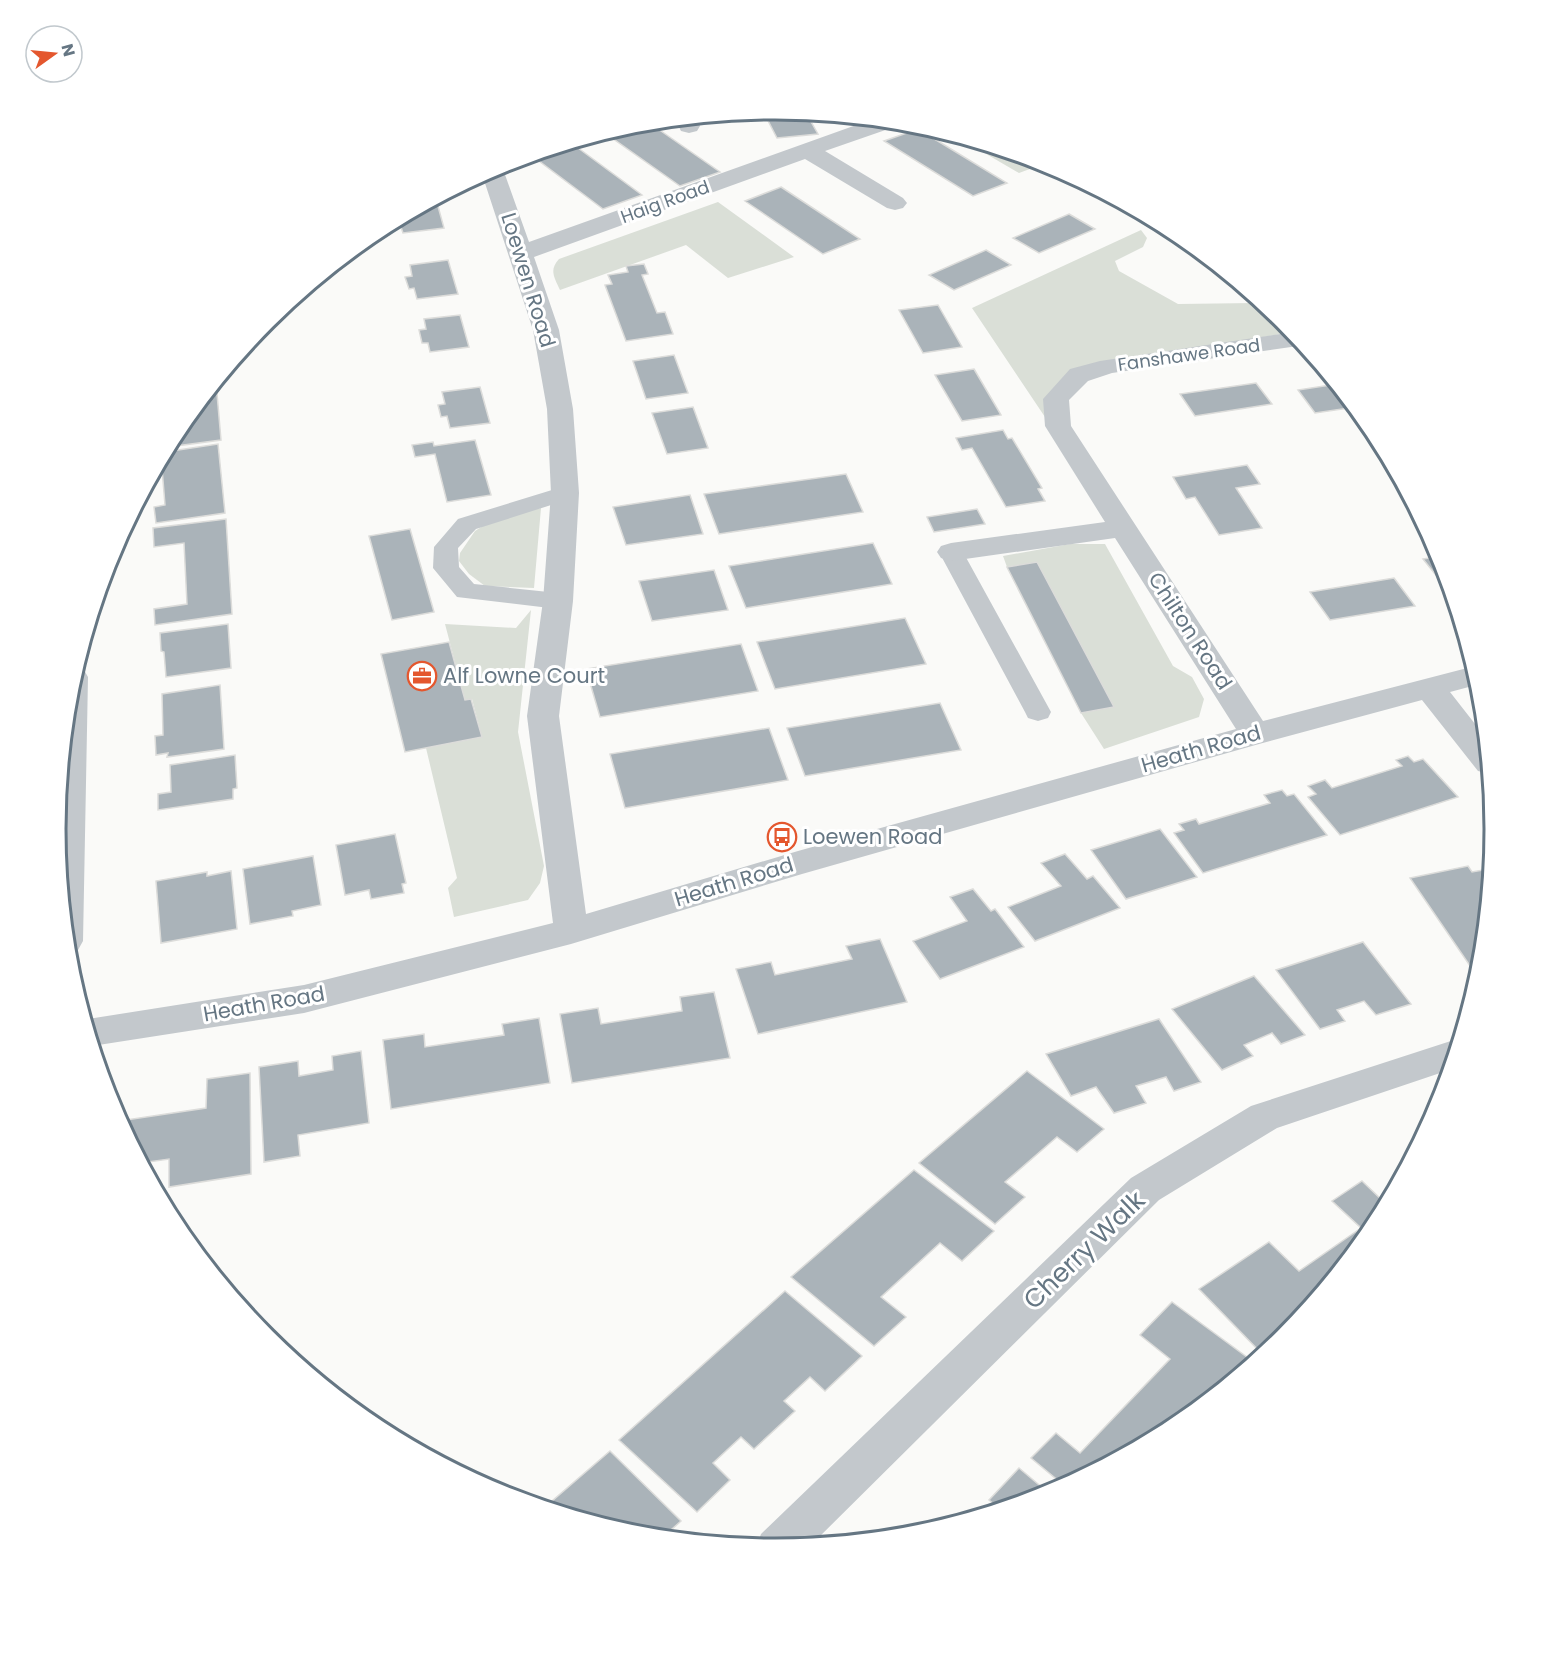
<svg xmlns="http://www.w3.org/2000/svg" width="1551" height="1659" viewBox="0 0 1551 1659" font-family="Poppins,sans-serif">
<rect width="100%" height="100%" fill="#fafaf8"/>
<!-- green -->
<path fill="#dadfd7" d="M 952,134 L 1046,163 L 1019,173 Z
M 718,202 L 794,257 L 728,278 L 686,245 L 560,290 C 554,277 549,270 559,259 Z
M 1141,230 L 1147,238 L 1143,247 L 1115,261 L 1119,271 L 1178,304 L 1254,303 L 1286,333 L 1073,372 L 1049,423 L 972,308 Z
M 541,508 L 534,588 L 485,586 L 469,574 L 459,561 L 460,553 L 475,531 L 494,519 Z
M 1070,544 L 1105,544 L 1173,666 L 1192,677 L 1204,699 L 1199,717 L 1104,749 L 1081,713 L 1037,563 L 1007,567 L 1003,556 Z
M 531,610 L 518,732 L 544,866 L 540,883 L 528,900 L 454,917 L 448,888 L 457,878 L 426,748 L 482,737 L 472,699 L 465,700 L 445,624 L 516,628 Z"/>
<!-- building -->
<path fill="#aab3b9" stroke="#dcdcda" stroke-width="1.5" d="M 776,110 L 806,113 L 818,134 L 777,138 L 763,111 Z
M 648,122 L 720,172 L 680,186 L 605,133 Z
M 918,129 L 1007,183 L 973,196 L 884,141 Z
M 574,145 L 642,195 L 603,209 L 535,158 Z
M 781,187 L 860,239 L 823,254 L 745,201 Z
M 436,199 L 444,228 L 403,233 L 400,224 L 395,225 L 394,221 Z
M 1069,214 L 1095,229 L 1039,253 L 1013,238 Z
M 986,250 L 1011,265 L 954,290 L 929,275 Z
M 448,260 L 458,294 L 417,299 L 414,288 L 409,289 L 405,277 L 412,276 L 410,265 Z
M 644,264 L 648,274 L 642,275 L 657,313 L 665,312 L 673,334 L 626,341 L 605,285 L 612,284 L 608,275 L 628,272 L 626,266 Z
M 938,305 L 962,347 L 923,353 L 899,310 Z
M 460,315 L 469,347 L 430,352 L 428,343 L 422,343 L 419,330 L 426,329 L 424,319 Z
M 674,355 L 688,393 L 646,399 L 633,361 Z
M 974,369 L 1001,415 L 962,421 L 935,375 Z
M 216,382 L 221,440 L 168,447 L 177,429 Z
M 1256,383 L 1272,404 L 1195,416 L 1180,394 Z
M 1337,384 L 1356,407 L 1315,413 L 1298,390 Z
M 480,387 L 490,423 L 450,428 L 447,416 L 441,417 L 438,405 L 445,404 L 442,392 Z
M 693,407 L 708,448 L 667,454 L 652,413 Z
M 1003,430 L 1008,439 L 1012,438 L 1042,488 L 1038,489 L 1045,501 L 1006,507 L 972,448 L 962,450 L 956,438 Z
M 475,440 L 491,495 L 447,502 L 435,454 L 415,457 L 412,445 L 433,442 L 434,446 Z
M 218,444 L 225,513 L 156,523 L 154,507 L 165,505 L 162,468 L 156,469 L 165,452 Z
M 1247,465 L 1260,484 L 1236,488 L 1262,528 L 1219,535 L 1195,497 L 1186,499 L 1173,477 Z
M 846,474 L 863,512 L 719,534 L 704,494 Z
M 690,495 L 703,534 L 626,545 L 613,507 Z
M 977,509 L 985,524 L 934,532 L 927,517 Z
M 226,519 L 232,614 L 155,625 L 154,609 L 187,604 L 184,543 L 154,547 L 153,528 Z
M 410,529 L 434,612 L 392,620 L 369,536 Z
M 873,543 L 892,584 L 746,608 L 729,566 Z
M 1441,556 L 1450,583 L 1443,584 L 1423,559 Z
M 1037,562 L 1114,707 L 1081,713 L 1007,567 Z
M 714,570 L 728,610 L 652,621 L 639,581 Z
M 1394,578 L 1415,606 L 1330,620 L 1310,592 Z
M 905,618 L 926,664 L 775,689 L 757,642 Z
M 228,624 L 231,668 L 166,677 L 164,652 L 161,651 L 160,633 Z
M 449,642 L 465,700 L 471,699 L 482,737 L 405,752 L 381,654 Z
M 741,644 L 758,691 L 600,717 L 586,669 Z
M 220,685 L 224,749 L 167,757 L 168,753 L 156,755 L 155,736 L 163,735 L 162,694 Z
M 940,703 L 961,750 L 805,776 L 787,728 Z
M 769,728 L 788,780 L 625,808 L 610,754 Z
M 235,755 L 237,788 L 233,789 L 233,799 L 158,810 L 158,794 L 171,792 L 170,765 Z
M 1408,756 L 1414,762 L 1423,759 L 1458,797 L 1340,835 L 1308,797 L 1316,794 L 1308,786 L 1325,780 L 1332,788 L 1402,766 L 1396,760 Z
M 1282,790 L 1287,796 L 1294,794 L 1327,835 L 1203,873 L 1174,833 L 1184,830 L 1179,824 L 1196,819 L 1199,824 L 1270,803 L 1264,795 Z
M 1160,829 L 1197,877 L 1126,899 L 1091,850 Z
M 395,834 L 406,883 L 402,884 L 404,893 L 371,899 L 369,890 L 345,895 L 336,845 Z
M 1065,854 L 1087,879 L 1093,876 L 1120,908 L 1035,941 L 1008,907 L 1061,886 L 1041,863 Z
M 313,856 L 321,905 L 292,911 L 293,916 L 250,924 L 243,869 Z
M 1468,866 L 1472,872 L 1483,870 L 1490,881 L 1490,885 L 1483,886 L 1489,895 L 1479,979 L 1410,878 Z
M 231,871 L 237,929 L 161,943 L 156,881 L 207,872 L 207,876 Z
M 973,889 L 991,911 L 995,909 L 1024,947 L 940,979 L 913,941 L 967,921 L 950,897 Z
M 880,939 L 907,1002 L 758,1034 L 736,969 L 771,962 L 775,975 L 852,959 L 846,946 Z
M 1363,942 L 1411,1004 L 1376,1015 L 1364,1001 L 1337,1010 L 1345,1021 L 1320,1029 L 1276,970 Z
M 1254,976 L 1305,1035 L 1281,1044 L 1272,1033 L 1244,1045 L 1253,1056 L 1222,1070 L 1172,1009 Z
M 714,992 L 730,1058 L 572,1083 L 560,1014 L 598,1008 L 601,1024 L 682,1011 L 680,997 Z
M 539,1018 L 550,1083 L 391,1109 L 383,1040 L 424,1034 L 425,1047 L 504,1035 L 502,1024 Z
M 1159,1019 L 1201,1082 L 1174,1091 L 1166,1077 L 1136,1086 L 1146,1103 L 1114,1113 L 1096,1087 L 1071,1096 L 1046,1054 Z
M 361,1051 L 369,1123 L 298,1135 L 300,1156 L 264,1162 L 259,1067 L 298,1061 L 299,1076 L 333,1070 L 332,1056 Z
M 1027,1071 L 1104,1129 L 1077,1152 L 1057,1137 L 1005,1182 L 1025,1197 L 995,1224 L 919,1163 Z
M 250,1073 L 251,1174 L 169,1187 L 169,1159 L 141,1163 L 119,1121 L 206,1108 L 207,1079 Z
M 914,1170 L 994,1231 L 962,1261 L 940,1243 L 881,1297 L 906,1317 L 874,1346 L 791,1277 Z
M 1362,1181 L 1387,1205 L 1374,1230 L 1284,1339 L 1264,1356 L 1199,1289 L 1269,1242 L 1299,1271 L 1361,1228 L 1332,1201 Z
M 785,1291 L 862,1356 L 825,1391 L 810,1377 L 784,1401 L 795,1411 L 754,1449 L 741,1437 L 713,1463 L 730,1480 L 697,1512 L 619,1440 Z
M 1172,1302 L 1255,1363 L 1175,1428 L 1066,1487 L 1031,1458 L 1056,1433 L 1080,1453 L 1170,1359 L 1140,1335 Z
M 610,1451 L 681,1521 L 662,1538 L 635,1536 L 544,1508 Z
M 1019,1468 L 1051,1495 L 1001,1510 L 989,1500 Z"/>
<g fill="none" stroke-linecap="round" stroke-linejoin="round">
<!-- lane -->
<path fill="#c3c8cc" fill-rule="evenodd" d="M 565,486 L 573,488 L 577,493 L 573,498 L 476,529 L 458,548 L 459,567 L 474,584 L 558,593 L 567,595 L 571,601 L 567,607 L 558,609 L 457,597 L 433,568 L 434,547 L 458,519 Z
M 951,544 L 960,547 L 963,552 L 1051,712 L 1048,718 L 1038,721 L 1028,718 L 1025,712 L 939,552 L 942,547 Z"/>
<!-- street -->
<path fill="#c3c8cc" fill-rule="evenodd" d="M 696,117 L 700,126 L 697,131 L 689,133 L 681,131 L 675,119 Z
M 873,119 L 900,122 L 897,126 L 825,151 L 903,198 L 907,203 L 903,208 L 895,210 L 887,208 L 805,159 L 534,257 L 559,330 L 573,409 L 579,493 L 573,601 L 559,716 L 586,914 L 798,851 L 1236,729 L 1115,538 L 951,561 L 941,558 L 937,552 L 941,546 L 951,543 L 1105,522 L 1045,426 L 1043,399 L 1070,369 L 1100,361 L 1294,332 L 1305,345 L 1112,373 L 1088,381 L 1069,400 L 1071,426 L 1263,721 L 1475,666 L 1480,684 L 1450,692 L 1486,738 L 1490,774 L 1478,771 L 1422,700 L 1259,744 L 802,874 L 571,944 L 304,1013 L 92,1046 L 85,1020 L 88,1019 L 304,985 L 553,923 L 527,716 L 543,601 L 551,493 L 547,409 L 533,330 L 482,174 L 500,164 L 503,169 L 529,242 Z
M 76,668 L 84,670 L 88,677 L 83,941 L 78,950 L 68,953 L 56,829 L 69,689 Z
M 1457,1039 L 1460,1040 L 1452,1069 L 1277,1128 L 1159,1200 L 810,1546 L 775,1549 L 756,1548 L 761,1534 L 1131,1178 L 1251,1106 Z"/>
</g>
<!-- icons -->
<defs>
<g id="office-ring" transform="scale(1.5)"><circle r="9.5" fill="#fff" stroke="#e4572e" stroke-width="1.5"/><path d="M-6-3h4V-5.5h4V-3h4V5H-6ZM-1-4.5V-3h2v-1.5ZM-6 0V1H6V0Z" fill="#e4572e"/></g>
<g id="bus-ring" transform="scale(1.5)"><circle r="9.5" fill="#fff" stroke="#e4572e" stroke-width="1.5"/><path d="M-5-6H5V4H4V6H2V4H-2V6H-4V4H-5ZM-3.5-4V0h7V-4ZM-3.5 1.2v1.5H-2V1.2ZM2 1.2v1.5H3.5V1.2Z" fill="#e4572e"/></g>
</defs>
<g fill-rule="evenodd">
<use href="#office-ring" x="422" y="676"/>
<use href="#bus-ring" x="782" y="837"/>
</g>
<g text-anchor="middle" stroke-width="6" stroke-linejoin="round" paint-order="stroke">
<!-- far-street labels -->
<g font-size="18" fill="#657683" stroke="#fff">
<text transform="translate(665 202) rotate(-20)" y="6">Haig Road</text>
<text transform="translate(1189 355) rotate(-8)" y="6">Fanshawe Road</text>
</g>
<!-- street labels -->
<g font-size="21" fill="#657683" stroke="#fff">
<text transform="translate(528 280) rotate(73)" y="7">Loewen Road</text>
<text transform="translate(1190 631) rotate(57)" y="7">Chilton Road</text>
<text transform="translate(1201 749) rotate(-16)" y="7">Heath Road</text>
<text transform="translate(734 882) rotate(-17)" y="7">Heath Road</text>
<text transform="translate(264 1004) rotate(-10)" y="7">Heath Road</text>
</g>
<!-- poi labels -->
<g font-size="21" fill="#657683" stroke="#fff" text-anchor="start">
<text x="443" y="683">Alf Lowne Court</text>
<text x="803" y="844">Loewen Road</text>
</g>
<!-- near-street labels -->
<g font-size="26" fill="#657683" stroke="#fff">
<text transform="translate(1084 1250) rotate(-44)" y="9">Cherry Walk</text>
</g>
</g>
<!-- crop -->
<path d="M0 0H1551V1659H0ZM66 829a709 709 0 1 1 1418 0a709 709 0 1 1-1418 0Z" fill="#fff" fill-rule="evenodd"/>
<path fill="none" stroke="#657683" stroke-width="3" d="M66 829a709 709 0 1 1 1418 0a709 709 0 1 1-1418 0Z"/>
<!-- north arrow -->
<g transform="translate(54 54) rotate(75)"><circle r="28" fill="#ffffff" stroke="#c1c8cd" stroke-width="1.5"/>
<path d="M0-4.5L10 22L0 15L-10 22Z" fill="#e4572e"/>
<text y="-9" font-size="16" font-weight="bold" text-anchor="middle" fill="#657683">N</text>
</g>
</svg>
